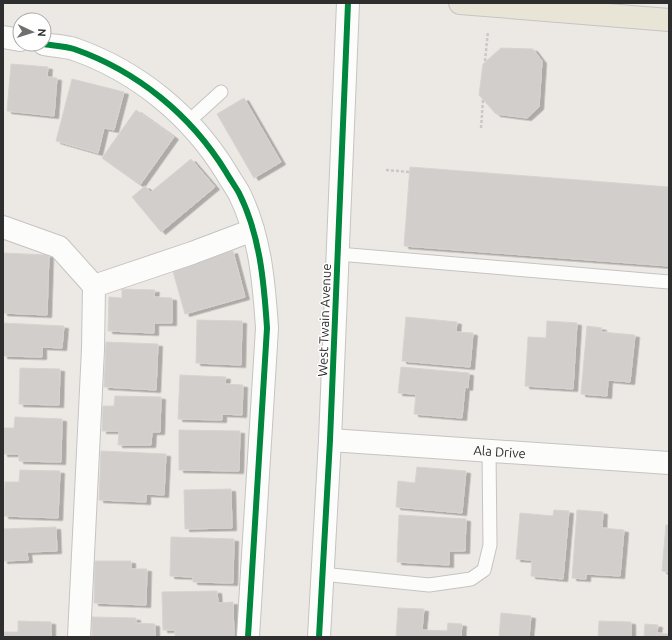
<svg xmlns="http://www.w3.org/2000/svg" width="672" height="640" viewBox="0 0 672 640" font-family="Ubuntu,sans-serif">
<defs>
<filter id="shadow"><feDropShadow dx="4.5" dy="2.5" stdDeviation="0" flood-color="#0004"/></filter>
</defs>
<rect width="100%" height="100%" fill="#ece8e4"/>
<!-- building -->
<path fill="#d1cecb" stroke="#d7d4d0" filter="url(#shadow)" d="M 501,48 L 533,49 L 542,61 L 539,107 L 527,118 L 496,114 L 479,95 L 483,64 Z
M 11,64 L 48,67 L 47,77 L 57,78 L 54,116 L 7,111 Z
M 72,79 L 124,92 L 114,130 L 104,128 L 98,153 L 56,141 Z
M 244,98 L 281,162 L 254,178 L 217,114 Z
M 136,110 L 174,137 L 140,185 L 102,158 Z
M 191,159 L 215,187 L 161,232 L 132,197 L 145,186 L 151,192 Z
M 410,167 L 669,187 L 669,266 L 404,246 Z
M 233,251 L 245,297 L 185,314 L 172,268 Z
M 3,253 L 49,255 L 47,315 L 3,313 Z
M 122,289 L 155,290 L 154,297 L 172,298 L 172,323 L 154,323 L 154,333 L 108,331 L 109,297 L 122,298 Z
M 406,317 L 457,322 L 456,332 L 473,333 L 470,367 L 402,361 Z
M 197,320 L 242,321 L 241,365 L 196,363 Z
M 547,321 L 577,323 L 573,389 L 525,386 L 528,337 L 546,338 Z
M 3,323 L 64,326 L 62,348 L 42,347 L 42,357 L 3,356 Z
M 587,326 L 602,328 L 601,332 L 635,335 L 630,382 L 608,380 L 607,396 L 581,394 Z
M 106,342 L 158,344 L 156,390 L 104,387 Z
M 401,367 L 469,373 L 468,388 L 465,387 L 462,418 L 414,414 L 416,394 L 398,393 Z
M 20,368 L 60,369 L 59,405 L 19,404 Z
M 180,375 L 226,377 L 225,384 L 243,385 L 242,415 L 222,414 L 222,420 L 178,419 Z
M 115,396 L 161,397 L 160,432 L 152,432 L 151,445 L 118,445 L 119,431 L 102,431 L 103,406 L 114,406 Z
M 15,417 L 62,419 L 61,462 L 19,461 L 19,454 L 3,454 L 3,428 L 14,428 Z
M 179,430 L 240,431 L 239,471 L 179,470 Z
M 101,451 L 166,454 L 164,495 L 146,494 L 146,502 L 99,500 Z
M 417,467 L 466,471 L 462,513 L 396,507 L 398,481 L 415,483 Z
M 20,470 L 60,471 L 58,518 L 4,516 L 5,482 L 19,482 Z
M 231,489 L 232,528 L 185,529 L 184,490 Z
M 554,510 L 569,511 L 563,579 L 531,576 L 532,560 L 516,559 L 520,513 L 553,516 Z
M 577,510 L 603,512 L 602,528 L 624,530 L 620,576 L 586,574 L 586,579 L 572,578 Z
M 399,515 L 466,519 L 465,551 L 449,551 L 449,565 L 397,562 Z
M 666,525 L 669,525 L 669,572 L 662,571 Z
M 56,527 L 57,551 L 27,552 L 28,560 L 3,561 L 3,529 Z
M 171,537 L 234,539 L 233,583 L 193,582 L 193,577 L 170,576 Z
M 95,561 L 131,561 L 131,569 L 147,569 L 146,605 L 94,603 Z
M 217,591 L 218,603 L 233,602 L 234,637 L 175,637 L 175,630 L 163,630 L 162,592 Z
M 398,608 L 424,609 L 422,630 L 447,631 L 448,623 L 462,624 L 461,637 L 396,637 Z
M 501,613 L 531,616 L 529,637 L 499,637 Z
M 92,617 L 136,618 L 136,623 L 155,624 L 155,637 L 92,637 Z
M 18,621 L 51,622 L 51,637 L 3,637 L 3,632 L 18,632 Z
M 599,621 L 631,622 L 631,637 L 598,637 Z
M 645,624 L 658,625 L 657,633 L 669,634 L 669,637 L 644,637 Z"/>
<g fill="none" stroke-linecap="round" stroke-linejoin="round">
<!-- lane casing -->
<g stroke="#c5c4c5" stroke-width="15">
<path id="lane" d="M 188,122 L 221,92
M 338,254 L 669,282
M 322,574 L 429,585 L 471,579 L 484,570 L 490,545 L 489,451"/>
</g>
<!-- street casing -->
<g stroke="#c5c4c5" stroke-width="24">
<g id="street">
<path d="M 3,37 L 20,40"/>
<path d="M 44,44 C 54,46 64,46 74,49 C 137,71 191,115 226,172 C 230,179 235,186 239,193 C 260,235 264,282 267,328 L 248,637"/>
<path d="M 3,227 L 59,247 L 94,286 L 93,349 L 79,637"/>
<path d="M 94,286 L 192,253 L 253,230"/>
<path id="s1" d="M 330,440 L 669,463"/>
</g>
</g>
<!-- secondary casing -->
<g stroke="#c5c4c5" stroke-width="24">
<path id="secondary" d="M 319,637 L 330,440 L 348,3"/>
</g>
<!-- primary casing -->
<g stroke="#c6c5c4" stroke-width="24">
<path id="primary" d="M 460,3 L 669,20"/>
</g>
<!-- path -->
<path stroke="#c9c9c8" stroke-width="2.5" stroke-dasharray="3 2" stroke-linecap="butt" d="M 485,61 L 488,31
M 481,128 L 483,100
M 386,170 L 410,172"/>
<!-- lane -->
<use href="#lane" stroke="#fcfcfb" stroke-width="13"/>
<!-- street -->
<use href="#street" stroke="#fcfcfb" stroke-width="22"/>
<!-- secondary -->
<use href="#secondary" stroke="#fcfcfb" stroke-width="22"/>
<!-- primary -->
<use href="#primary" stroke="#e8e4d6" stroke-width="22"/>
<!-- cycleway casing -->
<g stroke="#fff" stroke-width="8">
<path id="cycleway" d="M 44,44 C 54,46 64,46 74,49 C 137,71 191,115 226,172 C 230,179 235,186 239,193 C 260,235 264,282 267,328 L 248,637
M 319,637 L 330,440 L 348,3"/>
</g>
<!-- cycleway -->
<use href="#cycleway" stroke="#00873e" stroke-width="6"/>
</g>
<g text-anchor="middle" stroke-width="3" stroke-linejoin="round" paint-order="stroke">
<!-- street labels -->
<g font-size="13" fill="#2e2e2e" stroke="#fff">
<text transform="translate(324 320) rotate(-88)" y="5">West Twain Avenue</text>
<text dy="5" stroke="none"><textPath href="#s1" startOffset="170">Ala Drive</textPath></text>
</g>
</g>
<!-- border -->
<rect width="672" height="640" fill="none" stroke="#2e2e2e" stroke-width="8"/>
<!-- north arrow -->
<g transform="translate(32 32) rotate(94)"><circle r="19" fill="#ffffff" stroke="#ababab"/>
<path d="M0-3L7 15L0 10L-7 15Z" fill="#706f6e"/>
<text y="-6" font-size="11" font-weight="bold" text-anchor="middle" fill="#2e2e2e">N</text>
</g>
</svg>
